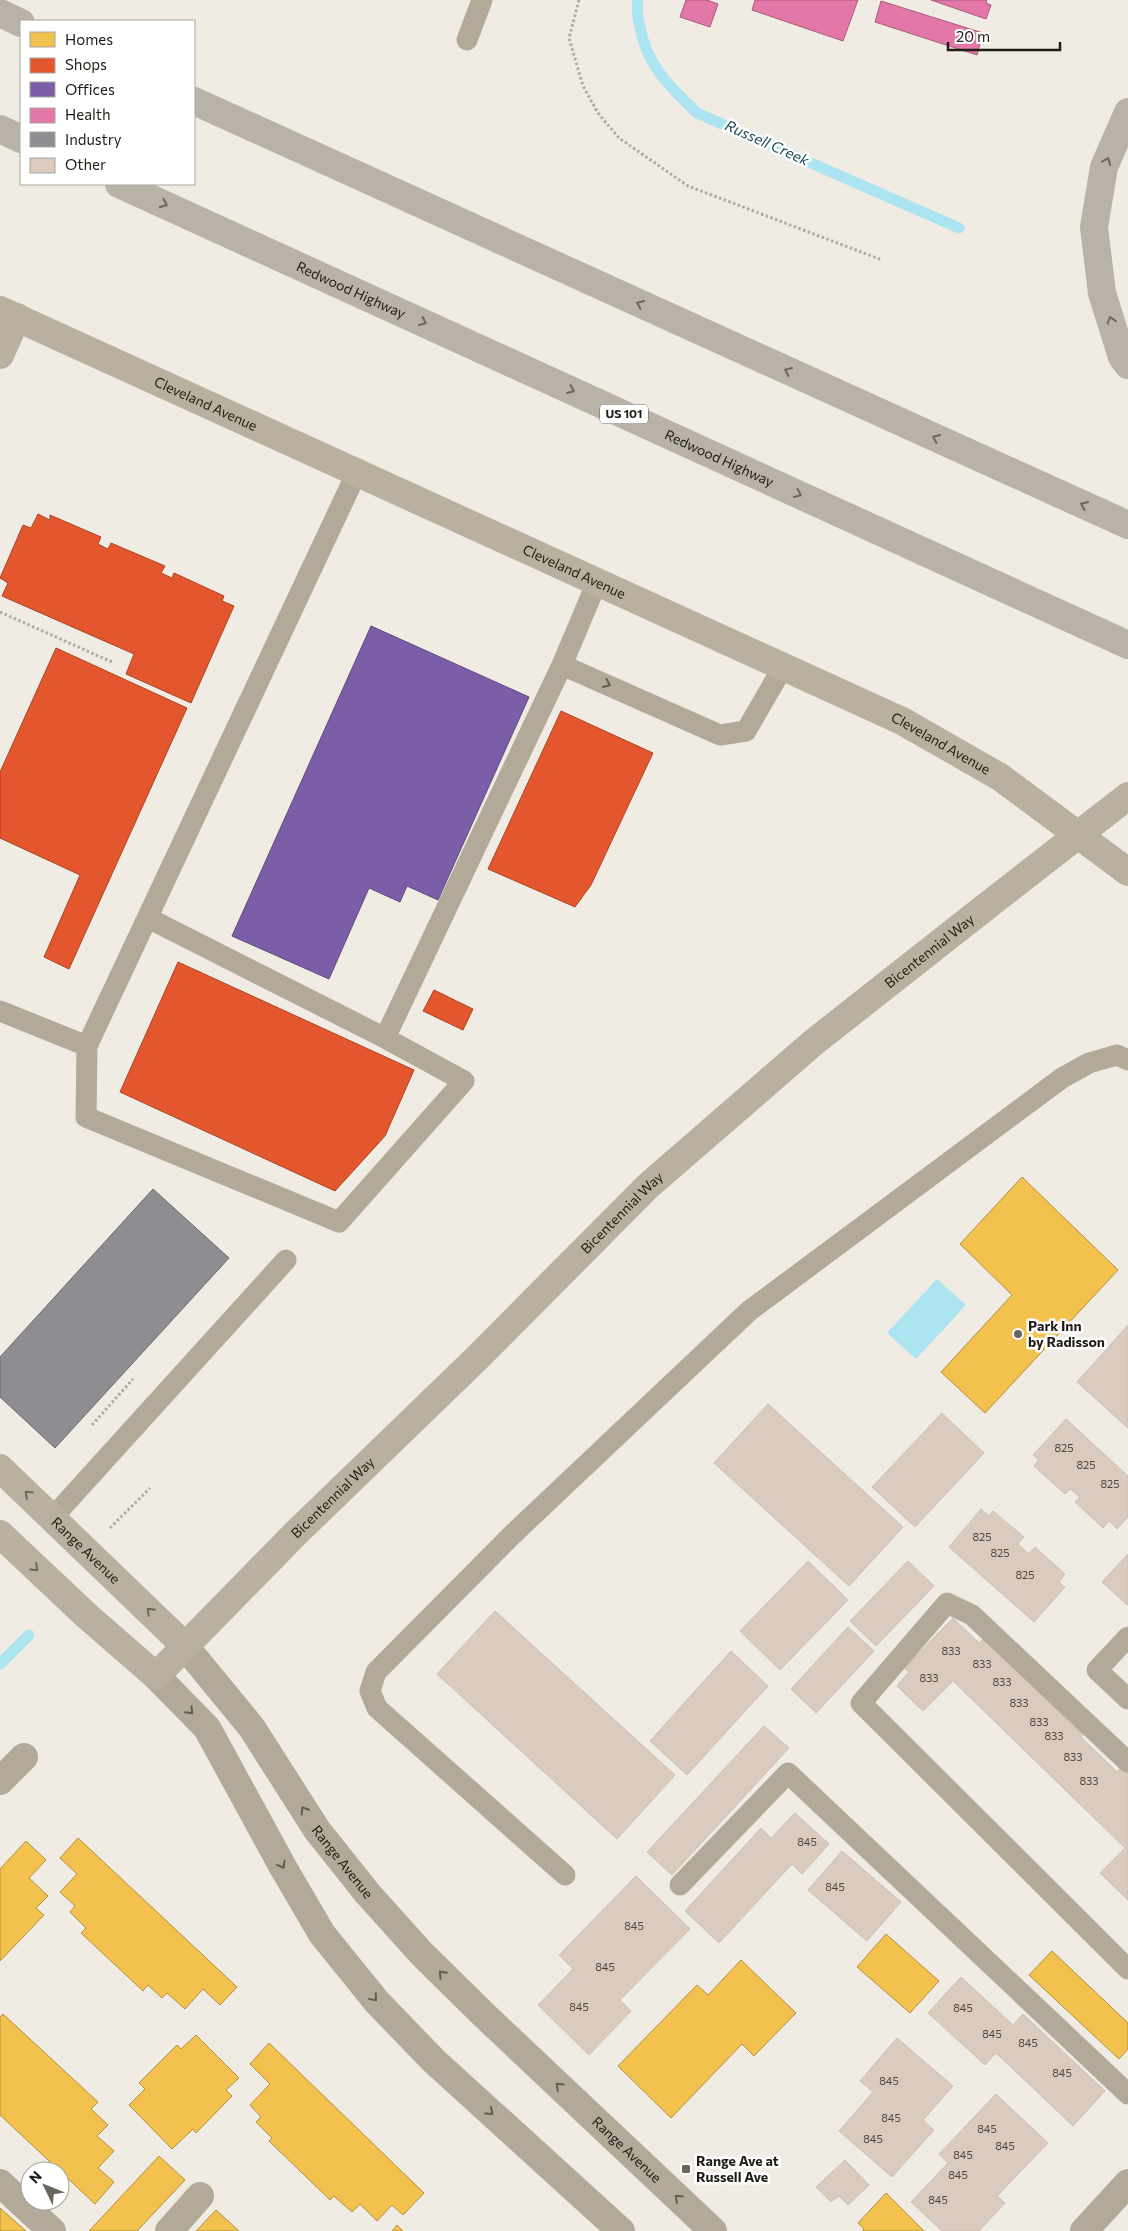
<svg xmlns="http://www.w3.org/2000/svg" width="1128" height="2231" viewBox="0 0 1128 2231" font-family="Commissioner,sans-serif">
<rect width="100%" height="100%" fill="#f0ece3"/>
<!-- water -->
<path fill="#ace4f2" d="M 937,1279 L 966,1305 L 916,1359 L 887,1333 Z"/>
<!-- homes -->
<path fill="#f2c14e" stroke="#b3903e" d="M 1022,1177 L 1118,1270 L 985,1413 L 941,1372 L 1012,1295 L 960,1244 Z
M 78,1838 L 237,1987 L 220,2005 L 203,1989 L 185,2009 L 167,1993 L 162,1998 L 148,1985 L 143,1991 L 81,1933 L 86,1928 L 70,1912 L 75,1906 L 60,1892 L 77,1874 L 60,1858 Z
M 26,1841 L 46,1860 L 29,1878 L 48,1896 L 36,1908 L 44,1915 L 0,1961 L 0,1869 Z
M 886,1934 L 939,1981 L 910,2013 L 857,1967 Z
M 1052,1951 L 1128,2023 L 1128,2049 L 1119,2059 L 1029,1975 Z
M 741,1960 L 796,2013 L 754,2056 L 742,2044 L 671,2118 L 618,2066 L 697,1985 L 708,1995 Z
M 3,2014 L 98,2102 L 91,2109 L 108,2125 L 97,2136 L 114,2151 L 98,2168 L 114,2182 L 95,2204 L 0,2115 L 0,2017 Z
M 196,2035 L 239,2078 L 226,2090 L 232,2096 L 196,2133 L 193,2129 L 172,2149 L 129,2105 L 145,2089 L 139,2083 L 177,2045 L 181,2049 Z
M 269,2043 L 424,2193 L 403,2215 L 392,2205 L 377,2221 L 360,2204 L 352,2212 L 334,2196 L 330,2200 L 269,2141 L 272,2138 L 256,2122 L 261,2117 L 250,2105 L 270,2084 L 250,2064 Z
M 159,2156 L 185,2180 L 137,2231 L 89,2231 Z
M 886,2193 L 924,2231 L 862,2231 L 864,2229 L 858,2223 Z
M 0,2208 L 26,2231 L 0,2231 Z
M 216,2210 L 239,2231 L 196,2231 Z
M 397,2225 L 403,2231 L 392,2231 Z"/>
<!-- shops -->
<path fill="#e4572e" stroke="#a94627" d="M 38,514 L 50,520 L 50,515 L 101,537 L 98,544 L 108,549 L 111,543 L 165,566 L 161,573 L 172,578 L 174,573 L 224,596 L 222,601 L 234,606 L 191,703 L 126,674 L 134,654 L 2,596 L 8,583 L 0,578 L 23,525 L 31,528 Z
M 56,648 L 187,708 L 69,969 L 44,957 L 80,875 L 0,838 L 0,772 Z
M 561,711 L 653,753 L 591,885 L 575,907 L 488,869 Z
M 178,962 L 414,1070 L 385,1136 L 335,1191 L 120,1092 Z
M 434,990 L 473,1009 L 463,1030 L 423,1011 Z"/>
<!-- offices -->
<path fill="#7b5ea7" stroke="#604a7c" d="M 371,626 L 529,697 L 438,900 L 407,886 L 400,902 L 369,888 L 329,979 L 232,936 Z"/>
<!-- health -->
<path fill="#e377a8" stroke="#a85c7c" d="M 686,0 L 707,0 L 718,4 L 710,27 L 680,17 Z
M 755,0 L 858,0 L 843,41 L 752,10 Z
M 931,0 L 987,0 L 986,3 L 991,5 L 986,19 Z
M 881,1 L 983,33 L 977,55 L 875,22 Z"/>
<!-- industry -->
<path fill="#8d8d92" stroke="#6c6b6d" d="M 153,1189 L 229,1258 L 55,1448 L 0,1397 L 0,1357 Z"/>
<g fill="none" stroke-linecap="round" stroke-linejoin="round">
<!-- stream -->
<path stroke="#ace4f2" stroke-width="11" d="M 638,0 C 636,10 638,18 640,27 C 647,66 669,86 697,113 L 959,228
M 0,1664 L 29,1635"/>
</g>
<!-- building -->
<path fill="#dbcabe" stroke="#c6c1bb" d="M 1128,1325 L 1128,1428 L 1077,1382 Z
M 768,1404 L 903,1527 L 849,1586 L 714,1463 Z
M 942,1413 L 984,1453 L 915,1527 L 872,1487 Z
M 1066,1419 L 1128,1476 L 1128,1517 L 1117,1529 L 1109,1521 L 1103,1528 L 1075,1502 L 1080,1497 L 1070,1489 L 1065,1494 L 1034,1466 L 1039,1460 L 1033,1455 Z
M 981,1509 L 989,1516 L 993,1511 L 1024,1537 L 1018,1544 L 1029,1554 L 1035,1547 L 1065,1574 L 1059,1582 L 1065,1587 L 1034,1622 L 949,1547 Z
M 1128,1554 L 1128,1604 L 1127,1605 L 1102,1582 Z
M 808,1561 L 848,1600 L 780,1670 L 740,1631 Z
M 908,1561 L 934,1586 L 876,1646 L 850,1621 Z
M 495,1611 L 675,1775 L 617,1839 L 437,1674 Z
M 953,1618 L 979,1643 L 987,1636 L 1023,1677 L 1083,1735 L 1081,1737 L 1117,1772 L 1125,1763 L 1128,1766 L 1128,1900 L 1100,1873 L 1125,1848 L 953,1681 L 923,1711 L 897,1686 L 909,1672 L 904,1668 Z
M 848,1627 L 874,1651 L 816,1713 L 791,1689 Z
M 731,1651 L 768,1686 L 687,1775 L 650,1741 Z
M 764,1726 L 789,1748 L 672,1875 L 647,1852 Z
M 795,1813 L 829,1844 L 802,1874 L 792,1864 L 719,1943 L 685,1911 L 761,1828 L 771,1838 Z
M 842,1851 L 901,1902 L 867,1941 L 808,1890 Z
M 636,1876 L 690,1929 L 620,2000 L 631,2011 L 589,2055 L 538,2005 L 573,1969 L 559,1955 Z
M 961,1977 L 1013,2025 L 1023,2014 L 1105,2091 L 1073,2126 L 996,2053 L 985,2065 L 928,2013 Z
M 897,2038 L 953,2086 L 923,2120 L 934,2130 L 892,2177 L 839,2131 L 873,2092 L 860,2081 Z
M 996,2094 L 1048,2143 L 997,2196 L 1005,2203 L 979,2231 L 942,2231 L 911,2202 L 948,2163 L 939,2154 Z
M 845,2160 L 869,2185 L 848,2205 L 839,2196 L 831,2202 L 816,2187 Z"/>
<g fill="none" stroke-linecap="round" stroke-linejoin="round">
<!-- path -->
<path stroke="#afab9f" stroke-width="3" stroke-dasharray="2.5 2.5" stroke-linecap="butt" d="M 579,0 L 569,38 L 583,86 L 598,113 L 619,138 L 688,186 L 882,260
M 0,612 L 112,662
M 92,1425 L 133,1379
M 110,1528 L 150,1488"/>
<!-- service -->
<path stroke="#b2a998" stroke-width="21" d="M 467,40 L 482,0
M 562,665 L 720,735 L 746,731 L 783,667
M 0,1011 L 87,1046 L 357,472
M 385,1038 L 562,665 L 597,582
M 87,1046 L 86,1117 L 339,1222 L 464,1081 L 385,1038 L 148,918
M 53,1517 L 286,1260
M 1128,1637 L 1097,1670 L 1128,1699
M 1128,1762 L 972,1615 L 947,1603 L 861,1703 L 1128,1969
M 565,1875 L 377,1708 L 370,1691 L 376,1672 L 512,1535 L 749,1311 L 1062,1078 L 1089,1063 L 1117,1055 L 1128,1060
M 680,1885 L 788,1773 L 1128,2094"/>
<!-- minor -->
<path stroke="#b2a998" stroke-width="28" d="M 0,1781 L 24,1757
M 0,2183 L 52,2231
M 169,2231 L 200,2196
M 1084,2231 L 1128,2183"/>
<!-- tertiary -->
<g stroke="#b2a998" stroke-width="28">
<path id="s1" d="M 184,1645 L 252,1728 L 317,1830 L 368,1894 L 422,1954 L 484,2015 L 713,2231"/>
<path d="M 156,1676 L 207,1728 L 284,1869 L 322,1934 L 377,2002 L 434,2061 L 621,2231"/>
</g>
<!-- secondary -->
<g stroke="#b9b09f" stroke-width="28">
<path id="s2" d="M 0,310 L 902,721 L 1000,777 L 1128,872"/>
<path d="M 0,355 L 17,317"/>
<path id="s3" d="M 0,1468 L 184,1645"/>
<path id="s4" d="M 0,1534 L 87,1616 L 156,1676 L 296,1533 L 475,1360 L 648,1186 L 814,1042 L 983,909"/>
</g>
<!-- motorway -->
<g stroke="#b9b2a6" stroke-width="28">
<path d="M 0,13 L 21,23"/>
<path d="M 194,101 L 1128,525"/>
<path d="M 1128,112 L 1104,167 L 1094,227 L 1102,293 L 1122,357 L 1128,365"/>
<path d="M 0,129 L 21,139"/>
<path id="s5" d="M 119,184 L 1128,645"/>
</g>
<!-- secondary-bridge -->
<path stroke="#b9b09f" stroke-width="28" d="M 983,909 L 1128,796"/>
</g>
<!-- one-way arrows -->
<defs><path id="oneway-chevron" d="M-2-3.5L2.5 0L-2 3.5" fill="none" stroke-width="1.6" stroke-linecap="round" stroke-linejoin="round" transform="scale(1.25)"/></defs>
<g stroke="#6c685e">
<use href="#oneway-chevron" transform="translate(1107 161) rotate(-68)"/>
<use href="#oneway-chevron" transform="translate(164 204) rotate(25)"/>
<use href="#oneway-chevron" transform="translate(640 304) rotate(-156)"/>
<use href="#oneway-chevron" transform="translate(1111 320) rotate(-107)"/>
<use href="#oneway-chevron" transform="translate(423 322) rotate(25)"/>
<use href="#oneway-chevron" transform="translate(788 371) rotate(-156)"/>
<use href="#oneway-chevron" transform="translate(571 390) rotate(25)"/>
<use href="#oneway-chevron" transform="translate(936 438) rotate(-156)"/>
<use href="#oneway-chevron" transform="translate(798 494) rotate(25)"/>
<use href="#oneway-chevron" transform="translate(1084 505) rotate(-156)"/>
</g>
<g stroke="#625c51">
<use href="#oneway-chevron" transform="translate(607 684) rotate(24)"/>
<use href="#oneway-chevron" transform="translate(190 1711) rotate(46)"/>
<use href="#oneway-chevron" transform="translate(304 1810) rotate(-122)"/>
<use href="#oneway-chevron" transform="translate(282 1865) rotate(61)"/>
<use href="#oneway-chevron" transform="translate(442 1974) rotate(-135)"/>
<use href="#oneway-chevron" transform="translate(374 1998) rotate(50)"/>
<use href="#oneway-chevron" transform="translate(559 2086) rotate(-137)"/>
<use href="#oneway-chevron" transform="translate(490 2112) rotate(42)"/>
<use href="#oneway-chevron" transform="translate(678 2198) rotate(-137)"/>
</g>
<g stroke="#6c665b">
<use href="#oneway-chevron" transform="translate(28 1494) rotate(-137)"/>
<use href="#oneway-chevron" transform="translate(35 1568) rotate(43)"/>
<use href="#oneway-chevron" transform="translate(150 1611) rotate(-135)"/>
</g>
<!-- markers -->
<g fill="#69655e" stroke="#fff" stroke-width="2">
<circle cx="1018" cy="1334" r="5"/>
<rect x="681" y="2164" width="10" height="10" rx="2.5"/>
</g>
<g text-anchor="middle" stroke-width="5" stroke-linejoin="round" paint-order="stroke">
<!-- number labels -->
<g font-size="11" fill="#4f4841">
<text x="1064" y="1452">825</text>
<text x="1086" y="1469">825</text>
<text x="1110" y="1488">825</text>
<text x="982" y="1541">825</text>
<text x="1000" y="1557">825</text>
<text x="1025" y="1579">825</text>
<text x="951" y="1655">833</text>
<text x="982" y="1668">833</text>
<text x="929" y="1682">833</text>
<text x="1002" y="1686">833</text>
<text x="1019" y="1707">833</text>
<text x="1039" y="1726">833</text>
<text x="1054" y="1740">833</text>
<text x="1073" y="1761">833</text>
<text x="1089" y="1785">833</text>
<text x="807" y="1846">845</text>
<text x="835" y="1891">845</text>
<text x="634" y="1930">845</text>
<text x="605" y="1971">845</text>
<text x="579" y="2011">845</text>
<text x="963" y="2012">845</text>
<text x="992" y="2038">845</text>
<text x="1028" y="2047">845</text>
<text x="1062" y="2077">845</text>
<text x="889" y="2085">845</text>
<text x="891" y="2122">845</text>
<text x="987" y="2133">845</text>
<text x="873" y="2143">845</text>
<text x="1005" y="2150">845</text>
<text x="963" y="2159">845</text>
<text x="958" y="2179">845</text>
<text x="938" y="2204">845</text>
</g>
<!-- shield labels -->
<rect fill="#fff" stroke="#63615d" stroke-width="1" x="600" y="404.5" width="48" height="19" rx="4"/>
<g font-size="12" font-weight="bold" fill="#201d17">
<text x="624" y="418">US 101</text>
</g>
<!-- street labels -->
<g font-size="14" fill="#201d17" stroke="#fff">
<text dy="5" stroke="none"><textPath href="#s5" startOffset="255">Redwood Highway</textPath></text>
<text dy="5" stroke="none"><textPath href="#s2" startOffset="226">Cleveland Avenue</textPath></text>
<text dy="5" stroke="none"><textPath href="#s5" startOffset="660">Redwood Highway</textPath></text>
<text dy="5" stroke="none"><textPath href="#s2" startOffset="631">Cleveland Avenue</textPath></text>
<text dy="5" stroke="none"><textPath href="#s2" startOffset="1036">Cleveland Avenue</textPath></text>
<text dy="5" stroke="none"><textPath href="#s4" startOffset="1272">Bicentennial Way</textPath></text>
<text dy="5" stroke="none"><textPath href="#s4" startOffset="868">Bicentennial Way</textPath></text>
<text dy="5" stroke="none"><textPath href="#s4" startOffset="462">Bicentennial Way</textPath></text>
<text dy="5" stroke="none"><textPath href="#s3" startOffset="119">Range Avenue</textPath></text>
<text dy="5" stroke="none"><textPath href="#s1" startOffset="269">Range Avenue</textPath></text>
<text dy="5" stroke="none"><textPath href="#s1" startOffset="674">Range Avenue</textPath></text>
</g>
<!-- poi labels -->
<g font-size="14" font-weight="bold" fill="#201d17" stroke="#fff" text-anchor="start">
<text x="1028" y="1331">Park Inn<tspan x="1028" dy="16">by Radisson</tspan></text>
<text x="696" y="2166">Range Ave at<tspan x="696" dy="16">Russell Ave</tspan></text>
</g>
<!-- water labels -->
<g font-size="15" font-style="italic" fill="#1b4b57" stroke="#fff">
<text transform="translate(767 143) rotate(24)" y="5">Russell Creek</text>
</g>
</g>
<!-- legend -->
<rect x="20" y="20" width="175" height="165" fill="#ffffff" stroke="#a6a5a2"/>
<rect x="30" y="32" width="25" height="15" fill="#f2c14e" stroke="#a6a5a2"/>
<text x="65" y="45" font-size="15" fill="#201d17">Homes</text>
<rect x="30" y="58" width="25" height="15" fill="#e4572e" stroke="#a6a5a2"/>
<text x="65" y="70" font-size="15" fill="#201d17">Shops</text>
<rect x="30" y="82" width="25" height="15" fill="#7b5ea7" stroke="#a6a5a2"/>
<text x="65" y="95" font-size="15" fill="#201d17">Offices</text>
<rect x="30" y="108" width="25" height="15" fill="#e377a8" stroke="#a6a5a2"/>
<text x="65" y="120" font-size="15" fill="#201d17">Health</text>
<rect x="30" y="132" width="25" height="15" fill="#8d8d92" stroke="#a6a5a2"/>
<text x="65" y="145" font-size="15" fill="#201d17">Industry</text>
<rect x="30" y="158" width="25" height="15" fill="#dbcabe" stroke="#a6a5a2"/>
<text x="65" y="170" font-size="15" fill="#201d17">Other</text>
<!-- north arrow -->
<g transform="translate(45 2186) rotate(313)"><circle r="24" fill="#ffffff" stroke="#a6a5a2"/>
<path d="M0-4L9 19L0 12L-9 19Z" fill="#69655e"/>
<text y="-8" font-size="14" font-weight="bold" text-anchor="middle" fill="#201d17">N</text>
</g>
<!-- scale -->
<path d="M948 42v8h112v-8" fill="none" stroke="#201d17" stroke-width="2.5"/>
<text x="956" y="42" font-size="15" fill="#201d17" stroke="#ffffff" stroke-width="4" paint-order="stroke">20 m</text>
</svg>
